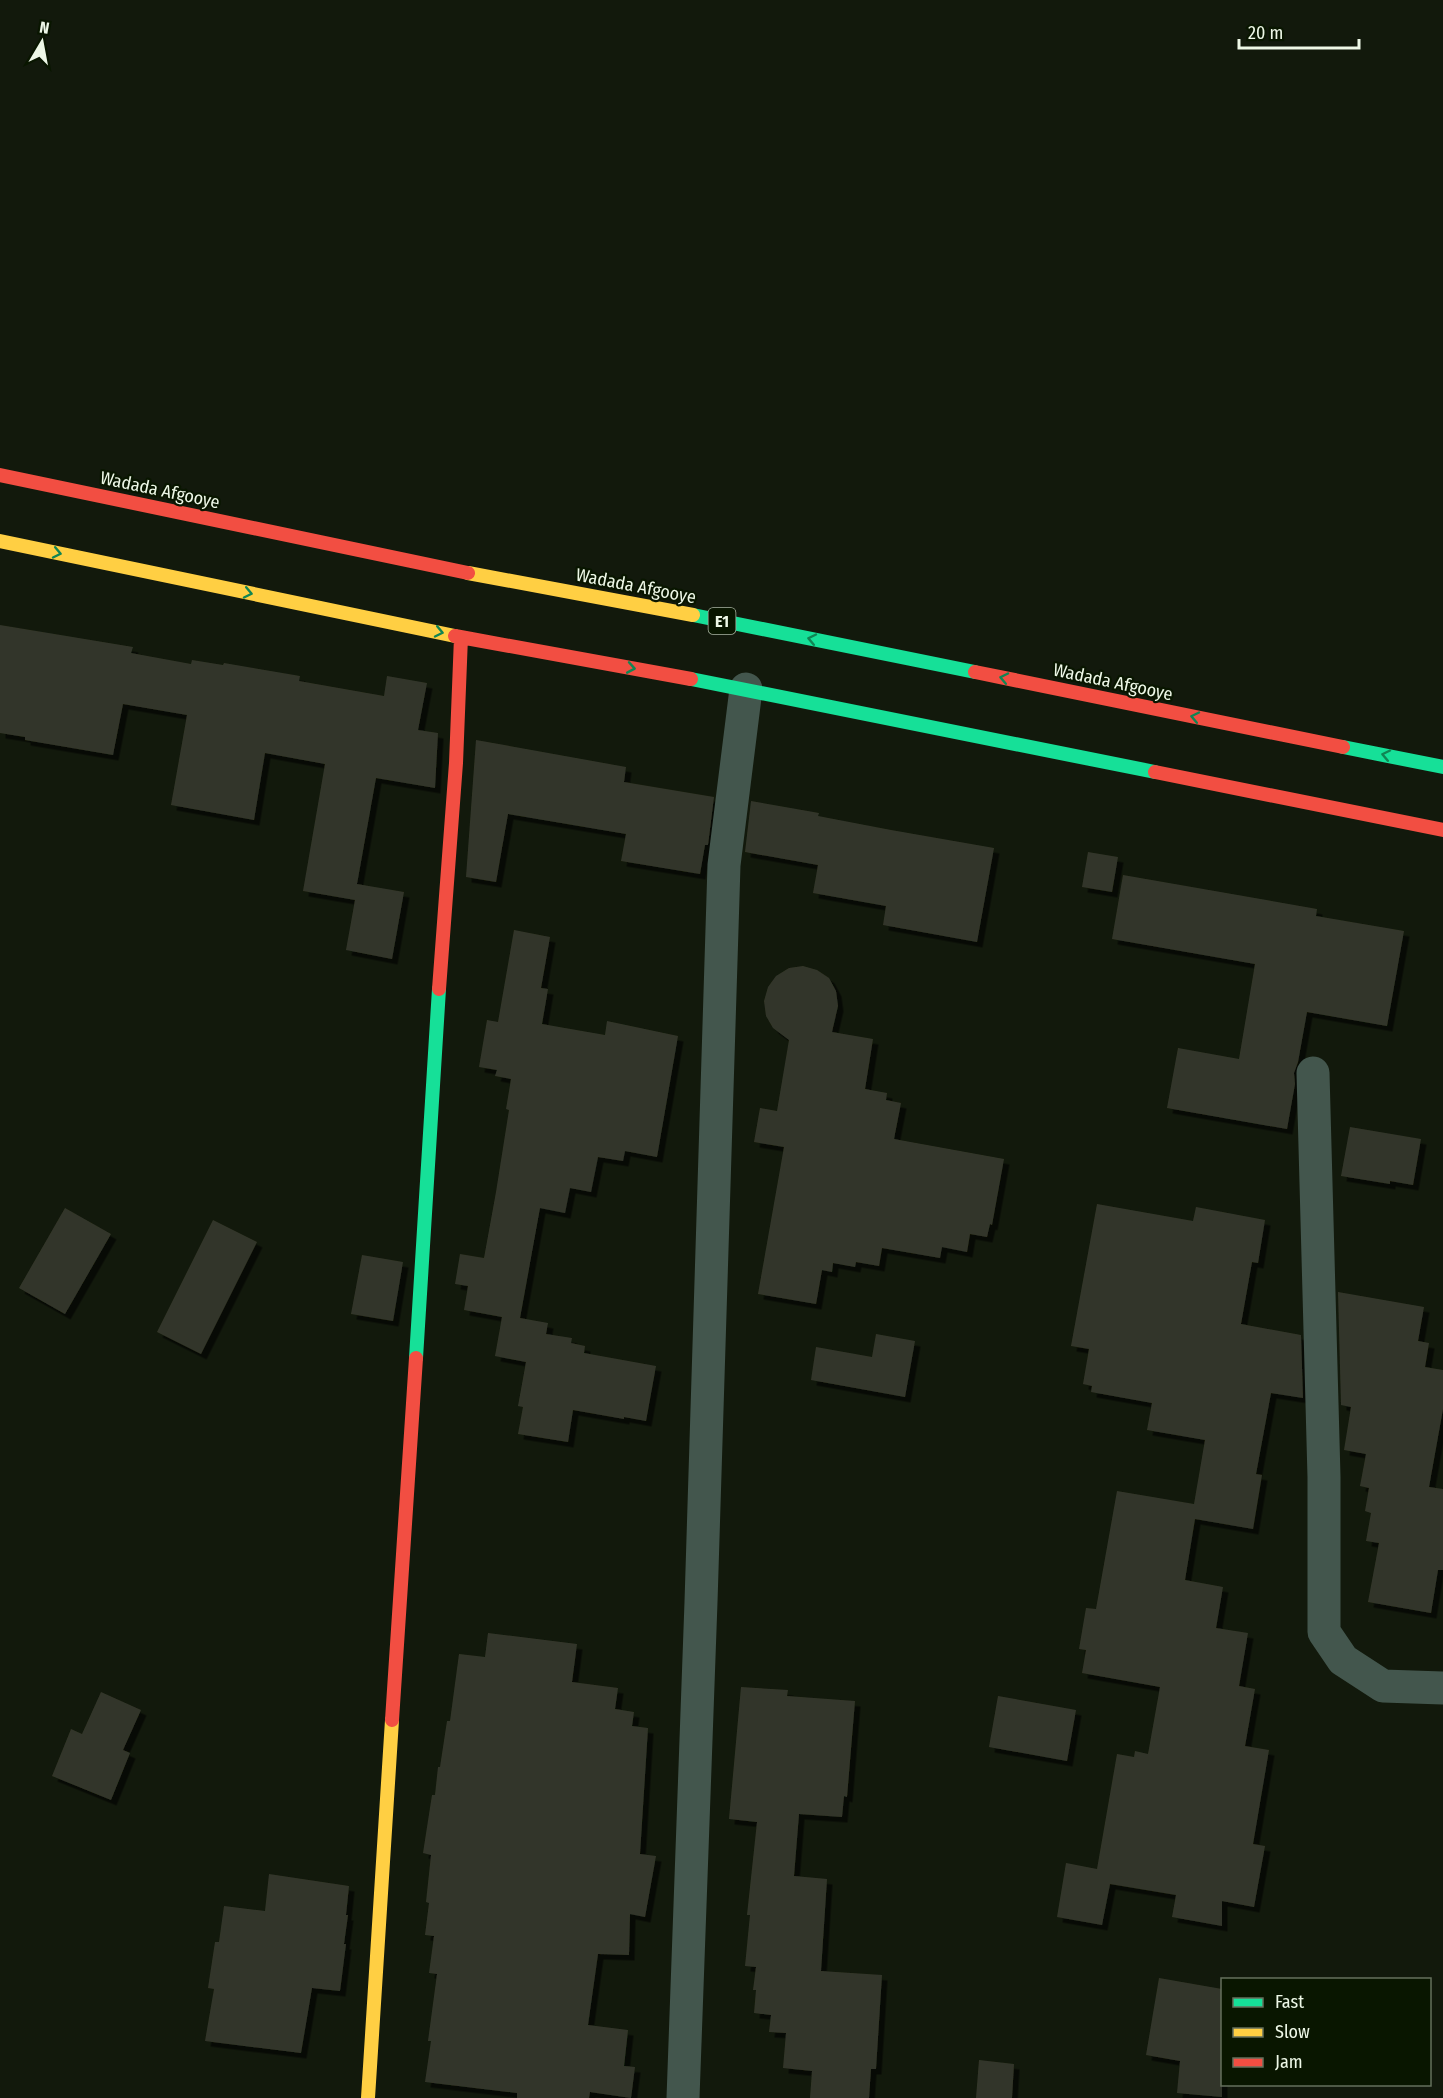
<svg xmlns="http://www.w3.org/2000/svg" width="1443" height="2098" viewBox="0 0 1443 2098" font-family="'Fira Sans Condensed',sans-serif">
<defs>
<filter id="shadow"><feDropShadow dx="5.5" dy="5.5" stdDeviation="0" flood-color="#0009"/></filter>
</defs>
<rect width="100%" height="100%" fill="#12190c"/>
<!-- building -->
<path fill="#333629" filter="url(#shadow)" d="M 0,625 L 133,647 L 131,653 L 191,664 L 192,660 L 223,665 L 224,663 L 300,676 L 299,681 L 384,696 L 387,676 L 427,683 L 418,730 L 438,733 L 435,788 L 376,778 L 357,884 L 404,892 L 392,959 L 346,950 L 355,900 L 303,891 L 325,764 L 265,753 L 254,820 L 171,805 L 187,715 L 123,704 L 113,755 L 25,740 L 25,737 L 0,733 Z
M 476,740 L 626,767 L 624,782 L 714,797 L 708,845 L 705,845 L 700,874 L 621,861 L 626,834 L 508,814 L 496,882 L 466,877 Z
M 751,801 L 819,813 L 818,816 L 891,830 L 994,848 L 977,942 L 883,925 L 886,906 L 813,893 L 818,865 L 745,852 Z
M 1088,852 L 1118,857 L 1112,892 L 1082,887 Z
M 1123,875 L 1317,909 L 1316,916 L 1404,931 L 1387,1026 L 1307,1012 L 1298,1062 L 1294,1073 L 1295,1084 L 1287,1129 L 1167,1108 L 1178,1048 L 1239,1059 L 1255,964 L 1112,939 Z
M 514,930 L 550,937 L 541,988 L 548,989 L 542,1024 L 605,1035 L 607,1021 L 678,1036 L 657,1157 L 625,1151 L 623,1161 L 598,1157 L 591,1192 L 570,1188 L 565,1213 L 540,1208 L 520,1318 L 548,1323 L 546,1334 L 572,1338 L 571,1343 L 585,1346 L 584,1353 L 656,1366 L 646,1421 L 624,1417 L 624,1419 L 573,1410 L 568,1442 L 518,1434 L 523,1407 L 518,1406 L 526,1362 L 495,1356 L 502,1317 L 464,1310 L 468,1286 L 455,1284 L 460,1254 L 484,1258 L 496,1192 L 509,1110 L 506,1109 L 511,1079 L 495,1076 L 497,1070 L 479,1067 L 487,1020 L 498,1022 Z
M 803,966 L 817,970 L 829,978 L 836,991 L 838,1006 L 832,1032 L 873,1039 L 865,1089 L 887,1093 L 886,1100 L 901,1103 L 894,1139 L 1004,1159 L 992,1225 L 990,1224 L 987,1237 L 970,1234 L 967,1252 L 942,1247 L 940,1258 L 882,1248 L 879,1266 L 856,1262 L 855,1267 L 833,1263 L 832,1272 L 822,1270 L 816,1304 L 758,1294 L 784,1147 L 754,1142 L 760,1108 L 777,1111 L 789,1040 L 773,1028 L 766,1016 L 764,1001 L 768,987 L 776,976 L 789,968 Z
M 1350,1127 L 1421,1139 L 1413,1185 L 1390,1181 L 1390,1184 L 1341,1176 Z
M 1097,1204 L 1193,1221 L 1196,1207 L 1265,1220 L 1258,1263 L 1252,1262 L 1241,1324 L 1301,1335 L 1303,1398 L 1271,1393 L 1256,1474 L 1262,1475 L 1253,1529 L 1195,1519 L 1185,1580 L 1223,1587 L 1216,1628 L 1248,1633 L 1239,1686 L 1255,1689 L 1245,1746 L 1269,1750 L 1253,1844 L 1265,1846 L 1254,1907 L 1222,1901 L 1222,1926 L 1172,1917 L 1176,1895 L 1110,1884 L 1102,1925 L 1057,1917 L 1066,1863 L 1097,1869 L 1117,1754 L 1134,1757 L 1135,1751 L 1148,1754 L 1160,1687 L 1082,1673 L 1086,1650 L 1079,1649 L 1086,1608 L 1096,1609 L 1117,1491 L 1194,1504 L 1205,1440 L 1147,1430 L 1152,1403 L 1091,1392 L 1092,1386 L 1083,1384 L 1089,1349 L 1071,1346 Z
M 65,1208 L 111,1234 L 65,1314 L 19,1288 Z
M 213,1220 L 257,1242 L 201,1354 L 157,1332 Z
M 362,1255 L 403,1262 L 393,1321 L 351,1314 Z
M 1338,1292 L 1424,1307 L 1418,1341 L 1429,1343 L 1425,1367 L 1443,1370 L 1443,1409 L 1429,1487 L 1443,1489 L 1443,1570 L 1438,1570 L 1431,1613 L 1368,1602 L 1379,1543 L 1366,1541 L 1371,1513 L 1365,1511 L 1369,1488 L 1360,1486 L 1366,1454 L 1344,1450 L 1351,1407 L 1341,1405 Z
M 876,1334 L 915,1341 L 905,1397 L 811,1380 L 816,1347 L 872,1357 Z
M 488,1633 L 577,1644 L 572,1682 L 618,1688 L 615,1709 L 634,1712 L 632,1726 L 648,1728 L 640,1854 L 656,1856 L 645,1917 L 630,1914 L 629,1955 L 598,1954 L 588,2025 L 628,2030 L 624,2066 L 635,2067 L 631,2098 L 590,2092 L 589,2098 L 517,2098 L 517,2093 L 425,2082 L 431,2041 L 428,2041 L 437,1974 L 429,1973 L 434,1936 L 425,1935 L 429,1903 L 426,1902 L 431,1855 L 423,1853 L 432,1795 L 435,1795 L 438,1767 L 440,1767 L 447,1721 L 450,1721 L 459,1654 L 485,1657 Z
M 741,1687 L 788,1690 L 787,1696 L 855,1701 L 847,1797 L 844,1796 L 842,1817 L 799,1814 L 794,1876 L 827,1879 L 821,1971 L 882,1975 L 876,2069 L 871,2069 L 869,2098 L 810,2098 L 812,2071 L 783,2068 L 786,2033 L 769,2032 L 771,2015 L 754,2013 L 756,1990 L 753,1990 L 756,1967 L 745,1966 L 750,1915 L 747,1915 L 757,1822 L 729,1819 Z
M 101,1692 L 141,1710 L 123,1750 L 130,1753 L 111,1800 L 52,1776 L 71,1729 L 82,1734 Z
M 998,1696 L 1076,1710 L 1067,1761 L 989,1747 Z
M 269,1874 L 349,1886 L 346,1915 L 348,1915 L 344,1944 L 346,1944 L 340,1991 L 312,1988 L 301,2053 L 205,2041 L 214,1989 L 208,1988 L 215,1942 L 219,1942 L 224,1906 L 265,1911 Z
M 1159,1978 L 1222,1989 L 1222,2097 L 1177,2093 L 1180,2061 L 1146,2055 Z
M 979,2060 L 1014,2064 L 1012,2098 L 976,2098 Z"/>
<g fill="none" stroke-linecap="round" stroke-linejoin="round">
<!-- street -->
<path stroke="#43564d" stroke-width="33" d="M 1313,1073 L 1324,1477 L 1324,1632 L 1343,1660 L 1383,1686 L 1443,1688
M 683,2098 L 701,1602 L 724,865 L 746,689"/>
<!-- fast -->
<path stroke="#16e098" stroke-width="14" d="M 693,615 L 975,672
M 691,679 L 1155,772
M 1343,747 L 1443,767
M 416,1358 L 439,989"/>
<!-- slow -->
<path stroke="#ffcf43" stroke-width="14" d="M 0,541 L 455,636
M 468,573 L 693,615
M 368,2098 L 392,1720"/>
<!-- jam -->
<path stroke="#f24e42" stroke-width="14" d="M 0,475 L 468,573
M 455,636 L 691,679
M 975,672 L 1343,747
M 1155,772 L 1443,830
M 439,989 L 456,763 L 461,637
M 392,1720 L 416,1358"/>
</g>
<!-- one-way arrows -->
<defs><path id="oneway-chevron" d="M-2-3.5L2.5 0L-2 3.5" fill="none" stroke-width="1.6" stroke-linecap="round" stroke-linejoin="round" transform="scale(1.5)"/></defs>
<g stroke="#108554">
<use href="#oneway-chevron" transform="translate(57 553) rotate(12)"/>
<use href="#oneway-chevron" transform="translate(248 593) rotate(12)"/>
<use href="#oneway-chevron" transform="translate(439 632) rotate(12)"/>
<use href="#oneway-chevron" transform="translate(812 639) rotate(-168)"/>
<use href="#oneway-chevron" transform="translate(631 668) rotate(10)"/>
<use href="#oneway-chevron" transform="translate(1004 678) rotate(-168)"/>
<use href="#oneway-chevron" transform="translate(1195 717) rotate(-168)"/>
<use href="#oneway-chevron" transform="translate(1386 755) rotate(-168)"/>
</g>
<g text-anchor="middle" stroke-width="4.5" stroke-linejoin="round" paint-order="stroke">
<!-- shield labels -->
<rect fill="#091600" stroke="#a9b4a2" stroke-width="1.5" x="708.5" y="608" width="27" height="26" rx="4.5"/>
<g font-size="16" font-weight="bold" fill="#eef8e7">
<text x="722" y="627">E1</text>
</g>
<!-- street labels -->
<g font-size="18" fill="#eef8e7" stroke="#091600">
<text transform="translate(160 490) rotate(12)" y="6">Wadada Afgooye</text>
<text transform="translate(636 586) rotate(11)" y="6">Wadada Afgooye</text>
<text transform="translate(1113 682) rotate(12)" y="6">Wadada Afgooye</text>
</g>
</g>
<!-- legend -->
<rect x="1221" y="1978" width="210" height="108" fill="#091600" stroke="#65705c" stroke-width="1.5"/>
<rect x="1233" y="1998" width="30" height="9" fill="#16e098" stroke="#65705c" stroke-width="1.5"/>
<text x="1275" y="2008" font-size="18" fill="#eef8e7">Fast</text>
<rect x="1233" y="2028" width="30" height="9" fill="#ffcf43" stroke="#65705c" stroke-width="1.5"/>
<text x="1275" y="2038" font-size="18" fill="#eef8e7">Slow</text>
<rect x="1233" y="2058" width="30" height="9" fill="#f24e42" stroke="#65705c" stroke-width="1.5"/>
<text x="1275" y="2068" font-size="18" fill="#eef8e7">Jam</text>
<!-- north arrow -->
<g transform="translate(42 42) rotate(10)" stroke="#091600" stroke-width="4.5" paint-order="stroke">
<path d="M0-4.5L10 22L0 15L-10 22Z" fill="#eef8e7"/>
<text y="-9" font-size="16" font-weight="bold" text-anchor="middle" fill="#eef8e7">N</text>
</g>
<!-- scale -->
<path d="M1239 39v9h120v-9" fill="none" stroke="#eef8e7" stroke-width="3"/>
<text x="1248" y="39" font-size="18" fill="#eef8e7" stroke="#091600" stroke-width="4.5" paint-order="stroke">20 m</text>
</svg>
